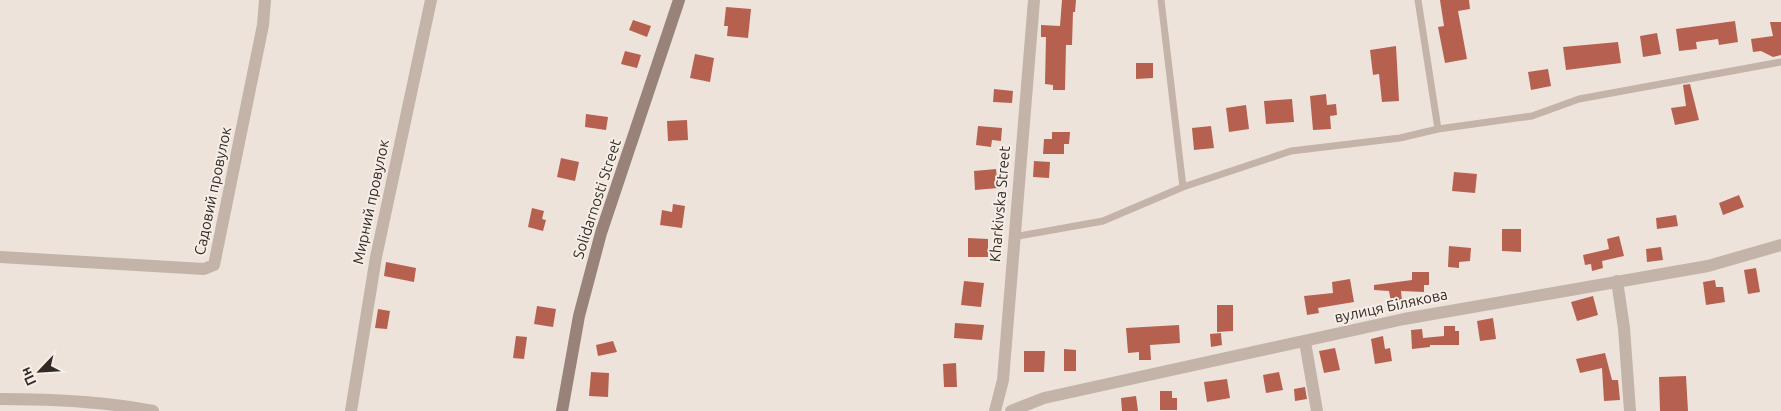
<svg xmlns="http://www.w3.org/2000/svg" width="1781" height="411" viewBox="0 0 1781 411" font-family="Ubuntu,sans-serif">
<rect width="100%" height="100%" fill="#eee3db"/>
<!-- building -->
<path fill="#b66050" d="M 1062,0 L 1076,0 L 1075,12 L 1073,12 L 1072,45 L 1066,45 L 1065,90 L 1053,90 L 1053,85 L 1045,84 L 1046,37 L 1041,37 L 1041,25 L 1060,26 Z
M 1440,0 L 1469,0 L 1470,9 L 1458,11 L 1467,59 L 1445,63 L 1438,27 L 1444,26 Z
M 726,7 L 751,9 L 748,38 L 727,36 L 728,26 L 724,26 Z
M 633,20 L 651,26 L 647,37 L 629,30 Z
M 1735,21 L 1738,42 L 1719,45 L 1718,39 L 1696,42 L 1697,49 L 1679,51 L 1676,29 Z
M 1770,22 L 1781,22 L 1781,55 L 1773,57 L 1761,51 L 1753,52 L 1751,39 L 1773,36 Z
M 1657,33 L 1661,54 L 1643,57 L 1640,36 Z
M 1618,42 L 1621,63 L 1566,70 L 1563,47 Z
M 1396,46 L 1399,101 L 1382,102 L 1379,74 L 1373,75 L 1370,50 Z
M 625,51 L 641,55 L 637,68 L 621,64 Z
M 695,54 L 714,58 L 710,82 L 690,78 Z
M 1136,63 L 1153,63 L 1153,78 L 1136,79 Z
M 1548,69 L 1551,86 L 1531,90 L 1528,72 Z
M 1690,84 L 1699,120 L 1675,125 L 1671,108 L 1686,106 L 1683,85 Z
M 994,89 L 1013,91 L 1012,103 L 993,102 Z
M 1326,94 L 1327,105 L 1336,104 L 1337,115 L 1330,116 L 1331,129 L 1313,130 L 1310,96 Z
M 1292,99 L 1294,122 L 1266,124 L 1264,101 Z
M 1246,105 L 1249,129 L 1229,132 L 1226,108 Z
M 586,114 L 608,117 L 606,130 L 585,127 Z
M 687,120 L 688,140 L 668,141 L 667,121 Z
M 978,126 L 1002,128 L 1001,141 L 992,140 L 991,147 L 976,145 Z
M 1211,126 L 1214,148 L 1194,150 L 1192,128 Z
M 1052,132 L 1070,132 L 1069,144 L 1064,144 L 1064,154 L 1043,154 L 1044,139 L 1052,139 Z
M 561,158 L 579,162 L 575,181 L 557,177 Z
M 1034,161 L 1050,162 L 1049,178 L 1033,177 Z
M 996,169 L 998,188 L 975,190 L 974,171 Z
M 1454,172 L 1477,174 L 1475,193 L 1452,191 Z
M 1739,195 L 1744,207 L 1723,215 L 1719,203 Z
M 673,204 L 685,206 L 682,228 L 660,225 L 662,210 L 672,212 Z
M 532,208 L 544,211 L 542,219 L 546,220 L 543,231 L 528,227 Z
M 1676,215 L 1678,226 L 1657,229 L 1656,218 Z
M 1502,229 L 1521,229 L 1521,252 L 1502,251 Z
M 1619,236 L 1624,256 L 1602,261 L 1603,268 L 1592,271 L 1591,264 L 1585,265 L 1583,255 L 1609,249 L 1607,239 Z
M 968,238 L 988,239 L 988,257 L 968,257 Z
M 1449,246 L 1471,248 L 1470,261 L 1459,262 L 1459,268 L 1448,267 Z
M 1661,247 L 1663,260 L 1647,262 L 1646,249 Z
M 386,262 L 416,268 L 414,282 L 384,276 Z
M 1756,268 L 1760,292 L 1748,294 L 1744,270 Z
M 1412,272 L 1429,272 L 1429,285 L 1424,285 L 1424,292 L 1401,291 L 1402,301 L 1391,302 L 1389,291 L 1374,290 L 1374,285 L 1412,280 Z
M 1350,279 L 1354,302 L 1318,308 L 1319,313 L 1307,315 L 1304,296 L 1333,293 L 1332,282 Z
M 1715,280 L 1716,287 L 1723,287 L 1725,302 L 1706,305 L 1703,282 Z
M 964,281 L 984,283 L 981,307 L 961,305 Z
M 1593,296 L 1598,315 L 1577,321 L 1571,302 Z
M 1217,305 L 1233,305 L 1233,331 L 1217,332 Z
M 537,306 L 556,309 L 553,327 L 534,324 Z
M 378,309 L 390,311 L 387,329 L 375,328 Z
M 1493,318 L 1496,339 L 1480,341 L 1477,321 Z
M 955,323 L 984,325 L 982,340 L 954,338 Z
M 1179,325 L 1180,343 L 1150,345 L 1151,360 L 1139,360 L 1139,352 L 1128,353 L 1126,328 Z
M 1444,326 L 1455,326 L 1455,331 L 1459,331 L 1459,345 L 1430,345 L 1430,347 L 1412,349 L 1411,330 L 1422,329 L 1423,338 L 1444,336 Z
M 1221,333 L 1222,345 L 1211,347 L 1210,334 Z
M 516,336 L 527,337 L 524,359 L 513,358 Z
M 1383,336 L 1385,349 L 1390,348 L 1392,361 L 1375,364 L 1371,339 Z
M 613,341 L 617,352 L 598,356 L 596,345 Z
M 1335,348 L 1340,370 L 1324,373 L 1319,351 Z
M 1064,349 L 1076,350 L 1076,371 L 1064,371 Z
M 1024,351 L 1045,351 L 1044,372 L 1024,372 Z
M 1605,353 L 1612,380 L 1618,380 L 1620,400 L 1604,401 L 1602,368 L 1580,373 L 1576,359 Z
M 956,363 L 957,387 L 944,387 L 943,364 Z
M 591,372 L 609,373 L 608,397 L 589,396 Z
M 1279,372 L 1283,390 L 1266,393 L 1263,375 Z
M 1686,376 L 1688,411 L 1660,411 L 1659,377 Z
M 1227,379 L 1230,398 L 1207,402 L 1204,382 Z
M 1305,387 L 1307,399 L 1295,401 L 1294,389 Z
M 1160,391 L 1172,391 L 1172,398 L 1177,398 L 1177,410 L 1160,410 Z
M 1136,396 L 1138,411 L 1122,411 L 1121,398 Z"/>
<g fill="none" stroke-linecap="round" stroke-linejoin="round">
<!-- lane -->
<path stroke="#c4b3a8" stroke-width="7" d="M 1161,0 L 1183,187
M 1418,0 L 1438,129
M 1013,237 L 1103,221 L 1183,187 L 1291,151 L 1400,138 L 1438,129 L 1532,116 L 1579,99 L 1781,62"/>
<!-- street -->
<path stroke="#c4b3a8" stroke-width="12" d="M 0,257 L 204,269 L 214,265 L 263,25 L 265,0
M 1617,281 L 1624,328 L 1630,411
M 1305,342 L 1317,411
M 0,399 C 51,399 103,401 153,411
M 351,411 L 376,257 L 431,0
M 995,411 L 1003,380 L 1034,0
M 1011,411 L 1044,398 L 1404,319 L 1708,266 L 1781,245"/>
<!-- secondary -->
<path stroke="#98827a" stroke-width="12" d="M 562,411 L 579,316 L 601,233 L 679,0"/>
</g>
<g text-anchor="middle" stroke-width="4" stroke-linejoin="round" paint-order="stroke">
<!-- street labels -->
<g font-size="15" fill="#322a27" stroke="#f6eee6">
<text transform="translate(213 191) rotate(-78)" y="5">Садовий провулок</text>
<text transform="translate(597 199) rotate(-72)" y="5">Solidarnosti Street</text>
<text transform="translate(371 202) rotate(-78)" y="5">Мирний провулок</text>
<text transform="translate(1000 204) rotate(-85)" y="5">Kharkivska Street</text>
<text transform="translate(1391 306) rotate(-12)" y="5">вулиця Білякова</text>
</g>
</g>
<!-- north arrow -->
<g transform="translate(40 371) rotate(245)" stroke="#f6eee6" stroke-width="4" paint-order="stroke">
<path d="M0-4L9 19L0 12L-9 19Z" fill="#322a27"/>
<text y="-8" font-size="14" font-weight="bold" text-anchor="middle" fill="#322a27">Пн</text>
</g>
</svg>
